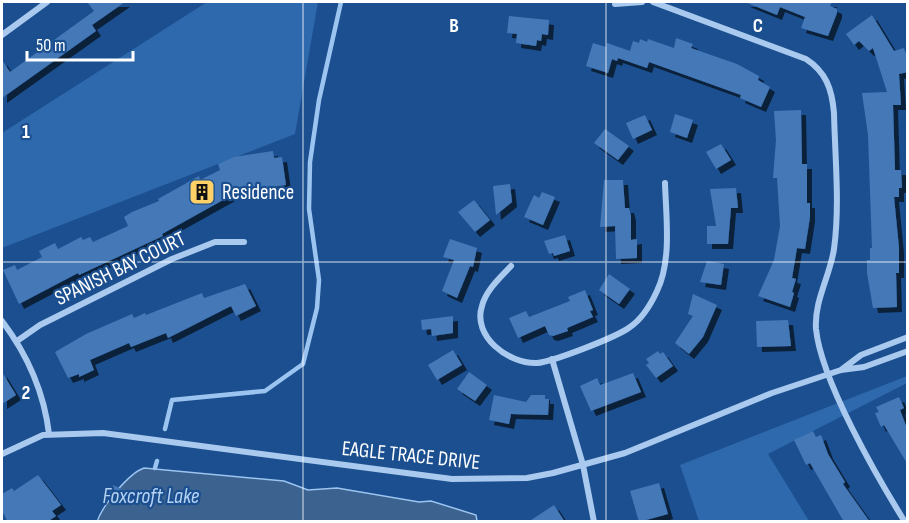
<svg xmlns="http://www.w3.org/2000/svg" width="909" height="523" viewBox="0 0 909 523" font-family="'Sofia Sans Condensed',sans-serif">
<defs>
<filter id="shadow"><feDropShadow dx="5" dy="5" stdDeviation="0" flood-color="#0009"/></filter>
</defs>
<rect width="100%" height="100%" fill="#1b4f8f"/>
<!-- green -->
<path fill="#2e69ad" d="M 207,2 L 318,2 L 295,134 L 2,248 L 2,133 Z
M 907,376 L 907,383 L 768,454 L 809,521 L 699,521 L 680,465 Z"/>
<!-- water -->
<path fill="#3c6290" stroke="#9cc4f0" stroke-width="1.5" d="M 144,468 L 284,481 L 308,490 L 337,488 L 419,502 L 431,501 L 476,515 L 477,521 L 97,522 C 102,506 129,473 144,468 Z"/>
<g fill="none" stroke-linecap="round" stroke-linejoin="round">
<!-- stream -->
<path stroke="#9cc4f0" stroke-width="4.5" d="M 165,429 L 172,400 L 265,391 L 303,364 L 317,308 L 319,280 L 309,209 L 310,162 L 319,100 L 341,2
M 155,468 L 157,461"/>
</g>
<!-- building -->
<path fill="#4478b7" filter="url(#shadow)" d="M 87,2 L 125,2 L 92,25 L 96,31 L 2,98 L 2,60 L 10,72 L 94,11 Z
M 745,2 L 832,2 L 830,6 L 837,9 L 837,13 L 828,36 L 801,28 L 805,17 L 780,7 L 777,15 Z
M 872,15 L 894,51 L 904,48 L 908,60 L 908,72 L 899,74 L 901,105 L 893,105 L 895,170 L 901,170 L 902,188 L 899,188 L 899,197 L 894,197 L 899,248 L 899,273 L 896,273 L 897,307 L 873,308 L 867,273 L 867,260 L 870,260 L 870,248 L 872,248 L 868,135 L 862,93 L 887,92 L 873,48 L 869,51 L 859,41 L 854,45 L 846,34 Z
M 509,16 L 549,20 L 548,35 L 542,34 L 541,41 L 537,40 L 536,46 L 516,43 L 517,34 L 507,33 Z
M 676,38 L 693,44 L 691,48 L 737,64 L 759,76 L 758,80 L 770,87 L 761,107 L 740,98 L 741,95 L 649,62 L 647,68 L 618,58 L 617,61 L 612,59 L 608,73 L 586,66 L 593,43 L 606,47 L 607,43 L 630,51 L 633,41 L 639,43 L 640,39 L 647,42 L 648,39 L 674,48 Z
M 801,110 L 802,164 L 807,164 L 807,203 L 810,203 L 810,217 L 805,249 L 797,248 L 792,278 L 796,279 L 792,292 L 794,293 L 790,307 L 758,296 L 774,260 L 780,226 L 777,178 L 773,178 L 776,140 L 774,111 Z
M 675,114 L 693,120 L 687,138 L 670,132 Z
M 645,115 L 652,130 L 633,139 L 626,123 Z
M 605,129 L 629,146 L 618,160 L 594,143 Z
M 721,144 L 731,160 L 716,169 L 706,152 Z
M 273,151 L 274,158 L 282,157 L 286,185 L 259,189 L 258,187 L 232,195 L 162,234 L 163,236 L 79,275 L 78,273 L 19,304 L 3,270 L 15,265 L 17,270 L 42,257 L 39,251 L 55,243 L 58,249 L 81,237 L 83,240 L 90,237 L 93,242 L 128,226 L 124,217 L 132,212 L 159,201 L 158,199 L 199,176 L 200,180 L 220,170 L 218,164 L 234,157 Z
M 604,180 L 623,180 L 625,208 L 629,208 L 631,216 L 631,240 L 637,239 L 637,258 L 616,259 L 615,226 L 600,227 Z
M 510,184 L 512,202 L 496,215 L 493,186 Z
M 736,188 L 738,208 L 731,208 L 728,244 L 707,244 L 707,226 L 716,226 L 710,189 Z
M 542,192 L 555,197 L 543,225 L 524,217 L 534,195 L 539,198 Z
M 474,200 L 490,220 L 475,232 L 458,212 Z
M 565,235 L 570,251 L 554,256 L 553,253 L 549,254 L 544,241 Z
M 450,239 L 477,248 L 473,267 L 470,266 L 457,298 L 442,291 L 454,260 L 443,257 Z
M 707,261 L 724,264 L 721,285 L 700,282 Z
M 609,274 L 630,289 L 619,304 L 599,290 Z
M 245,284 L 256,306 L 236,316 L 231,306 L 168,338 L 166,333 L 131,347 L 129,343 L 90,360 L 94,370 L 79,377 L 79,374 L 68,378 L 55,352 L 86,334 L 132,314 L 134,318 L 145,313 L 146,315 L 202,293 L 204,298 Z
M 585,290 L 593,310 L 590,311 L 593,317 L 567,328 L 568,331 L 553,336 L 549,335 L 545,326 L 518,338 L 509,318 L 526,311 L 529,317 L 570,301 L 568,297 Z
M 693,294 L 717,305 L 703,337 L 689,354 L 675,343 L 693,316 L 688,314 Z
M 453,316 L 453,333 L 432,336 L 431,329 L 422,330 L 421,320 Z
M 788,320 L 791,346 L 757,347 L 756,321 Z
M 453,350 L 462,365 L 437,380 L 428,365 Z
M 658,351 L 660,354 L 663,352 L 673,366 L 656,378 L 646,365 L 649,363 L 646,359 Z
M 2,372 L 16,395 L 2,404 Z
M 469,372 L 487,385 L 475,401 L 457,389 Z
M 633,373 L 641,392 L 591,411 L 580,386 L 597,378 L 600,385 Z
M 494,395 L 526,402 L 531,395 L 545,395 L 545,399 L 549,399 L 548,415 L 511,414 L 509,424 L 489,420 Z
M 899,397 L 904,408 L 900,410 L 908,431 L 908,465 L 884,425 L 881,427 L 875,413 L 879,412 L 876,407 Z
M 813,431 L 816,437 L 821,435 L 828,454 L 845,482 L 843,484 L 870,522 L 844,522 L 810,463 L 806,465 L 794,440 Z
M 38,475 L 61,505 L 52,511 L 56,516 L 47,522 L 8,522 L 2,511 L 2,494 L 12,488 L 14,491 Z
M 659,483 L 668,514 L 639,522 L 630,491 Z
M 113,485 L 124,490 L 119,500 L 108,495 Z
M 554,505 L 565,522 L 528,522 Z"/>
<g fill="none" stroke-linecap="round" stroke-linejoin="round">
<!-- minor -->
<path stroke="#a9c9ee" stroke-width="6" d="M 653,2 L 806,59 C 826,72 832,89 834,113 C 835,158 840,205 834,249 C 830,276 814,301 816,329 C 821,380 877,477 905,522
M 615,4 L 642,2
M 2,35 L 47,2
M 511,266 C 500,278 486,290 482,306 C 472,336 508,364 537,363 C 552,362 617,337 630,327 C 642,319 651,304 657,291 C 672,260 666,217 665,183
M 2,321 C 27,354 44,392 49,434
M 17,341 L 40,325 L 172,259 L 215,242 L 244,242
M 552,359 L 583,465 L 594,522
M 841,370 L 861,355 L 908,337
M 2,454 L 43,435 L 103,433 L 452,479 L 527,478 L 553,473 L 625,453 L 772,393 L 841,370 L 864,367 L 908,351"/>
</g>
<!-- grid -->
<path fill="none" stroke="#fff" stroke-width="1.5" stroke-opacity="0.55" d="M 303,2 L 303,522M 606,2 L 606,522M 2,262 L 908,262"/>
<!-- icons -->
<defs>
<g id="building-square" transform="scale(1.35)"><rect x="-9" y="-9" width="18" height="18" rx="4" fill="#ffd166" stroke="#1b4f8f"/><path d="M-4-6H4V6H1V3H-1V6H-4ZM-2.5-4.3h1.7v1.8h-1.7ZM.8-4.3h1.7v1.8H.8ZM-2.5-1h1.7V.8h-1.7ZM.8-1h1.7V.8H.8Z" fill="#111"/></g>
</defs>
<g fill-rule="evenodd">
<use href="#building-square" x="202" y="192"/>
</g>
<g text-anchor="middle" stroke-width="4.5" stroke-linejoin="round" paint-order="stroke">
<!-- poi labels -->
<g font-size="21" fill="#fff" stroke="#1b4f8f" text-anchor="start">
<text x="222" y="199">Residence</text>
</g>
<!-- street labels -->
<g font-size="21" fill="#fff" stroke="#1b4f8f">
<text transform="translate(120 268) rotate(-26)" y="7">SPANISH BAY COURT</text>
<text transform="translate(411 455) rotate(6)" y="7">EAGLE TRACE DRIVE</text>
</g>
<!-- water labels -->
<g font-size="22" font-style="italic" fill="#b5d3f5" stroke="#1b4f8f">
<text x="151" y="503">Foxcroft Lake</text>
</g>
</g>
<g font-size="20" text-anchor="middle" font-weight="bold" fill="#fff" stroke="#1b4f8f" stroke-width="4.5" stroke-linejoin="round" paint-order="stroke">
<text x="454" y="32">B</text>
<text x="758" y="32">C</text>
<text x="26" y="138">1</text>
<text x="26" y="399">2</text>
</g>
<!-- border -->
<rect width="909" height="523" fill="none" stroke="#ffffff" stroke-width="6"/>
<!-- scale -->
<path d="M27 51v9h106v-9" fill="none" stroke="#ffffff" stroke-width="3"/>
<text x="36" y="51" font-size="18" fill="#ffffff" stroke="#1b4f8f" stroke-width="4.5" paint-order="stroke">50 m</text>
</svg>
